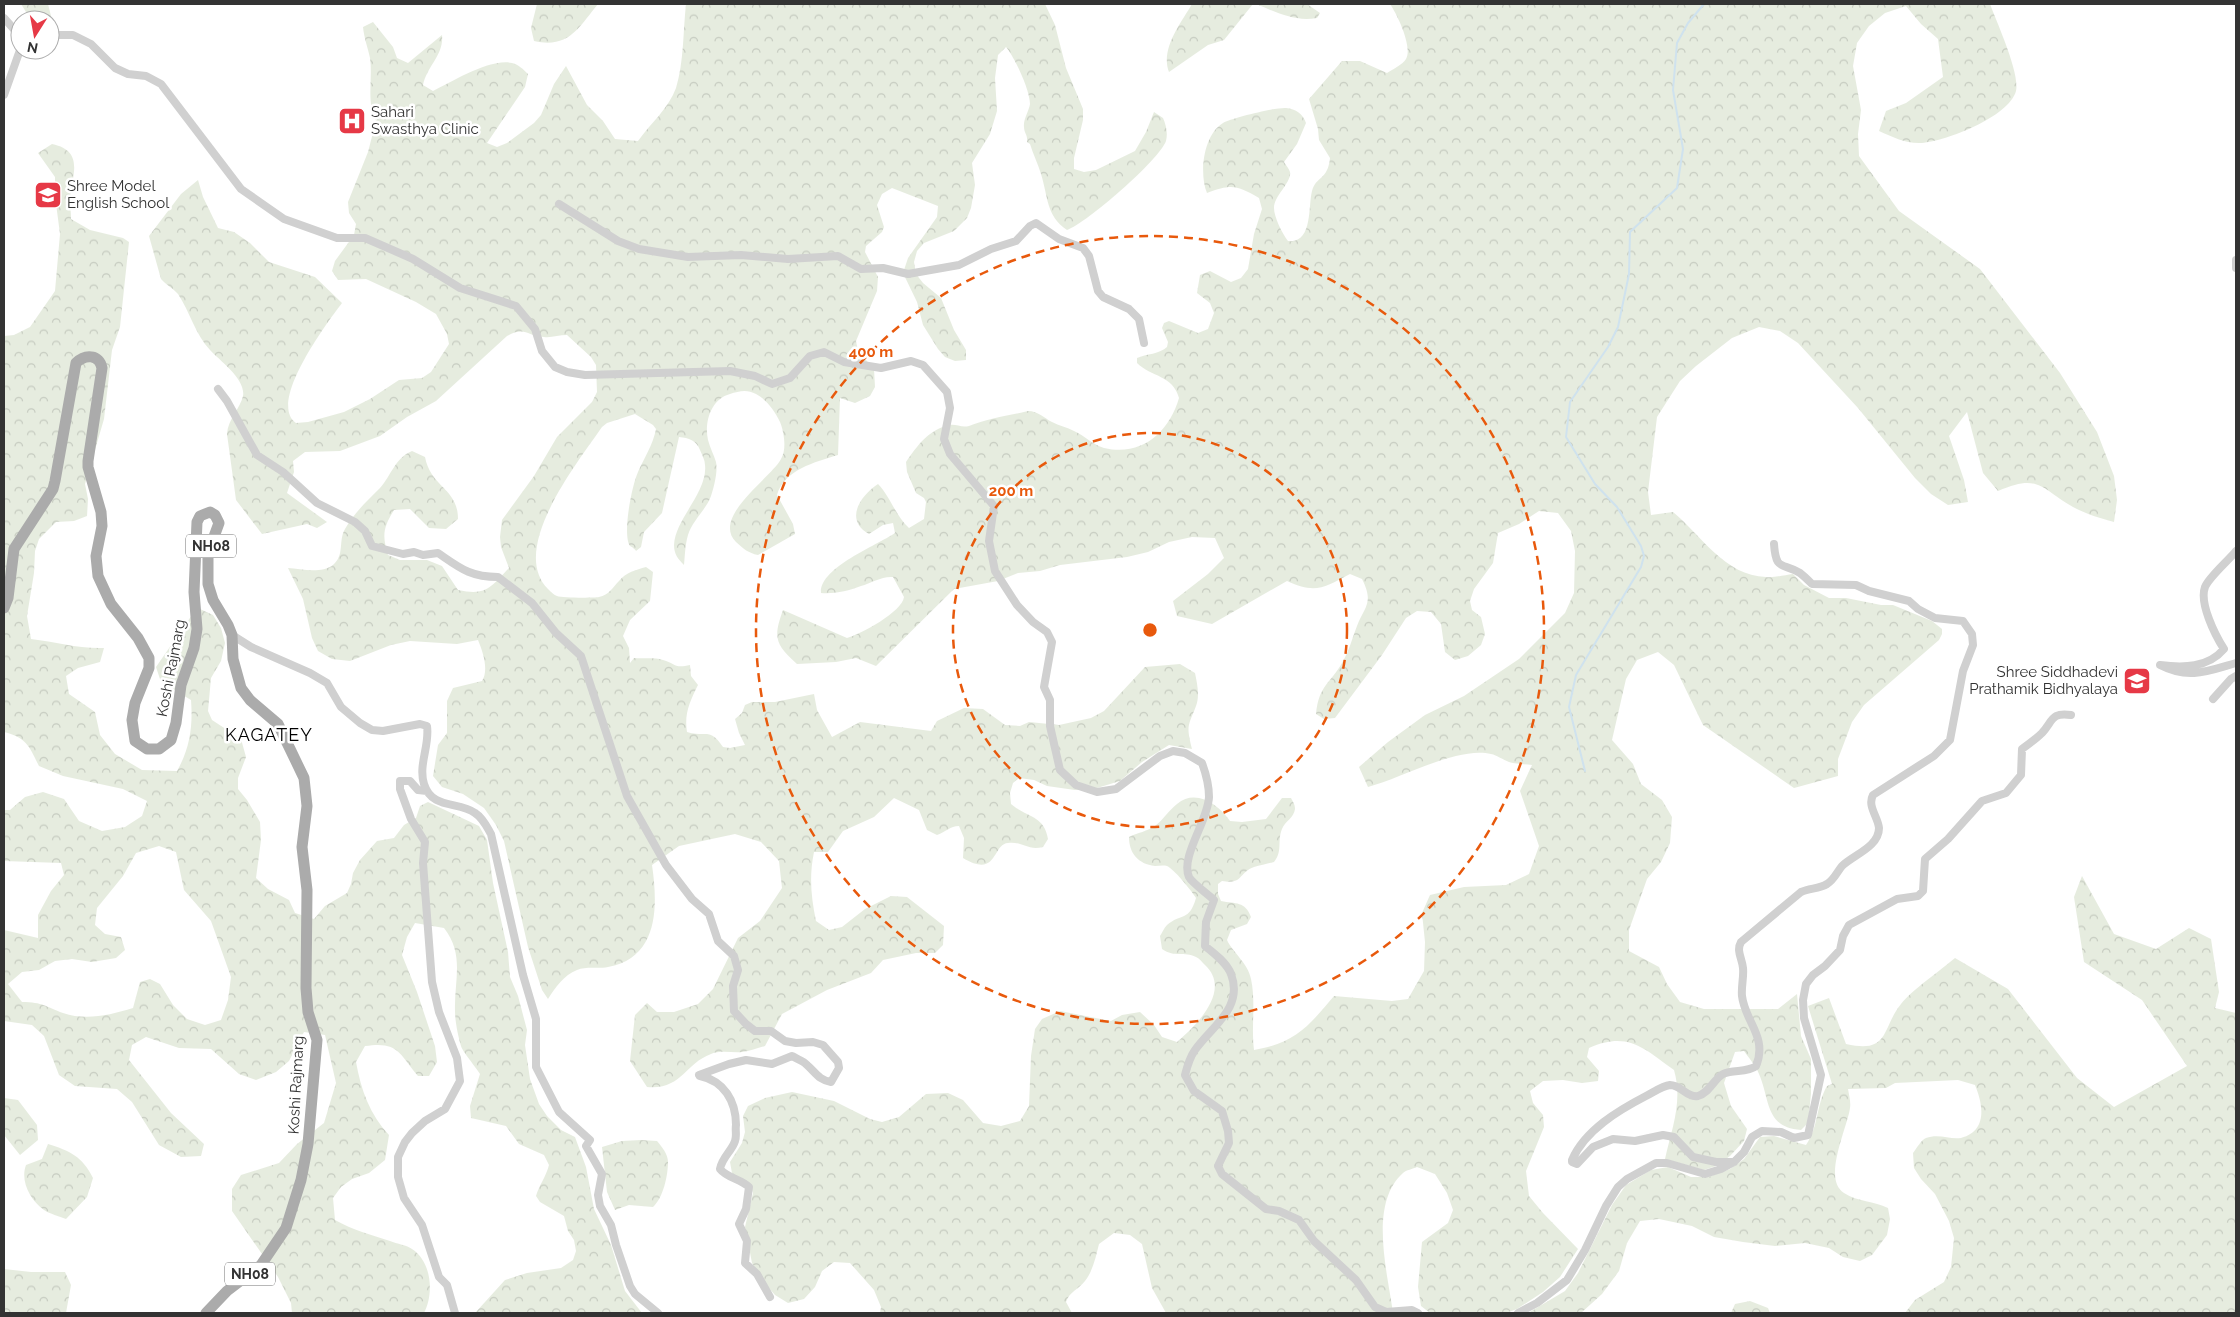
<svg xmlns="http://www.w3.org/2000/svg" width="2240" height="1317" viewBox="0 0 2240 1317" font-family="Raleway,sans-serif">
<defs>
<pattern id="forest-crowns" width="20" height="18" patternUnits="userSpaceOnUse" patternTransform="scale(1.25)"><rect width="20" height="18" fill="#e6ecdf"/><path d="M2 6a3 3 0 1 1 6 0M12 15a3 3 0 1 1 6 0" fill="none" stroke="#c6cbc0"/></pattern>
</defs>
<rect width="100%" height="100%" fill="#fff"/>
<!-- forest -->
<path fill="url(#forest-crowns)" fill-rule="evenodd" d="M 21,4 L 48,4 L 52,20 L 31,20 Z
M 537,4 L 598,4 C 579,27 569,49 534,41 L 531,28 Z
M 686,4 L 1045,4 L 1055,25 L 1066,68 L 1083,109 L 1083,120 L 1074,158 L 1074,169 L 1084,172 L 1096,170 L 1135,151 L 1146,132 L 1154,112 L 1163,118 C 1166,125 1168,133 1166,141 C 1159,160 1087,223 1067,230 C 1046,216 1048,196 1041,174 C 1038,164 1033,154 1030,144 L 1027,142 C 1028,135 1024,133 1024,127 C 1023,120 1029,111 1030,104 C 1030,90 1015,58 1006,47 L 998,55 L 995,78 L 997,111 L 990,134 L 972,163 L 975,185 L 971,208 L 967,218 L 954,231 L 924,243 L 917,251 L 914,262 L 916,274 L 923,283 L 941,298 L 954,330 L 966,350 L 966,360 L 955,361 L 945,357 L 938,349 L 923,325 L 917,302 L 903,273 L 908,258 L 937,217 L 938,206 L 892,188 L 882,194 L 877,205 L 884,227 L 882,232 L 866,246 L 865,252 L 878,277 L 877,291 L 856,341 L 858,351 L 874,369 L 875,387 L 870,396 L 855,403 L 840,398 L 838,455 C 815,462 784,470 777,495 L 793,524 L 795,534 L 758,555 C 748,553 744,549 736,542 C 711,517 771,478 781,459 C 787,449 784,432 780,422 C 775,411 766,399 756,394 C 747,389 739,391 730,394 C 711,399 704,422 708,440 C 710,448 714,455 716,462 C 718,471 714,487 711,496 C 706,510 692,521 688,535 C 685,545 685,556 684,565 C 678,559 674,554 674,545 C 675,519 708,492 705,465 C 705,460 702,455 700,450 C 696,440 689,438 679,437 L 662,513 L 644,532 L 641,547 L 636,551 C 636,550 631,546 630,546 C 622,534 632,485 638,472 C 644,458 653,445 656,429 L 653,425 L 635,414 L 607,423 L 602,427 C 578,462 508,549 548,589 C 551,592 554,595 557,596 C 562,598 594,598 599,597 C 609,595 613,587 619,581 C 626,572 636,570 646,567 L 653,572 L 650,601 L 630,620 L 623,636 L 629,648 L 630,663 L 634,658 C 643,659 654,657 663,660 C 675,663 674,669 690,665 L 691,676 L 698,685 C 690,701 684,714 687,732 C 707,738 709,727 723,747 L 730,748 L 745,745 L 739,733 L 735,719 L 742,713 L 745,705 L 752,702 L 775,702 L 814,694 L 817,710 L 832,737 L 860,722 L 931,731 L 937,721 L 964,708 L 983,709 L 1005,725 L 1020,726 L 1029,722 L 1059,725 L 1091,718 L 1104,711 L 1145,667 L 1180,664 L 1195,673 C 1197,683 1200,696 1196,706 C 1188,727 1186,725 1192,749 L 1169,745 L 1142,762 L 1120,781 L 1097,788 L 1075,790 L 1047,786 L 1034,780 L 1019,778 L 1013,783 L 1010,793 L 1011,804 C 1027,818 1044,815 1048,839 L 1043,847 C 1027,851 1022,841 1008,843 C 992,844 998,879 963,858 L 964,838 L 959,826 C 950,826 946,832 937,835 L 927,830 L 919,810 L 894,798 L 874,817 L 843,831 L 828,852 L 814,852 C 809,876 811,897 816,921 L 829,930 L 842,927 L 865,909 L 891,896 L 907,897 L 944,926 L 943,945 L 935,953 L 916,953 L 883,960 L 871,973 L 827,990 L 782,1014 L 765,1046 C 758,1048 750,1051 742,1052 C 733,1053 720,1050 711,1054 C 684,1064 682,1090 647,1087 L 630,1061 L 635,1015 L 647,1003 L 657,1012 L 674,1012 L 698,1004 L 713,989 L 738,938 L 760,921 L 782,888 L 779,861 L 761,842 L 735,834 L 679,846 L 652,865 C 658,906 659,958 608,967 C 598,969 586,966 577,970 C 564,975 555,988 548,999 L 542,990 L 528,947 L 504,841 L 496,825 L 484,808 L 463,794 L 442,787 L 433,776 L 438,745 L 447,733 L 447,701 L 453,688 L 482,681 C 489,670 483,652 478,640 L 457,644 L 410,641 L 391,645 L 350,661 L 332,659 L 318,651 L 312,638 L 303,599 L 288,568 C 301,569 321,574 333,565 C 345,555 338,541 345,529 C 355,512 366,502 380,488 C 391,476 395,458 412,451 L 425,457 C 431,488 458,488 458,519 L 446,529 L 429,528 L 410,509 L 394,510 C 383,528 382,535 388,555 L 400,560 L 427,560 L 442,566 L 458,590 C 486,596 490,588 509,568 L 501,547 L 500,537 L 502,520 L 534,476 L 557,437 L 592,402 L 597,392 L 596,365 L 591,357 L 567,335 C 559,335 551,338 544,337 C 526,336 526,326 507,336 L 436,401 L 407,417 L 380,436 L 340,451 L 305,452 L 293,461 L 294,472 L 287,493 L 327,522 L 317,528 L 307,524 L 262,534 L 236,500 L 227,434 C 228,419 240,409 243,396 C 246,379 220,361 210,350 C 195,334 190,312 178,294 C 173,288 166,285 161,279 L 149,236 L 181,194 L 198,180 L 203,197 L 218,228 L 234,232 L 250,243 L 269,262 L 315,277 L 342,303 C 327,323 267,403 296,423 L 308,422 L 344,412 L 370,399 L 399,380 L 422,378 L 431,372 L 449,344 L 447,334 L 436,314 L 416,302 L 366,279 L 338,280 L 332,271 L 335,261 L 354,235 L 356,224 L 349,213 L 348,202 L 368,152 L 376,121 C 366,101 373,80 370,58 C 368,48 364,38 363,27 L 373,22 L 393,47 L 397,58 L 408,63 L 442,35 C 444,55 427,66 423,85 L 433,91 C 452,82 490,58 512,63 C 519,65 523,69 528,74 L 525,87 L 487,143 L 497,147 L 507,143 L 534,123 L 541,115 L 554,84 L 566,66 L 587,105 L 603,121 L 615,139 L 638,141 C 650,124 669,108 676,88 C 684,62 683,31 686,4 Z
M 1192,4 L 1253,4 L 1224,40 L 1208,45 L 1169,72 C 1160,49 1181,23 1192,4 Z
M 1256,4 L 1307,4 L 1320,13 L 1317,18 C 1294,22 1276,12 1256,4 Z
M 1390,4 L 1990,4 C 1997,23 2020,73 2016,91 C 2009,117 1946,141 1922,143 C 1906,144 1893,137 1879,131 L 1886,111 L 1906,103 L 1943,77 L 1938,39 L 1921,24 L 1906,6 L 1885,13 L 1869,26 L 1857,43 L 1853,66 L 1861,110 L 1858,134 L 1859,156 L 1899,211 L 1980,269 L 2060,373 L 2097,432 L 2114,476 L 2117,500 L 2114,522 C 2099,518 2086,514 2073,507 C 2040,488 2039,473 1998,491 L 1983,473 L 1967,412 L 1949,436 L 1964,480 L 1968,502 L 1948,505 L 1931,494 L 1915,478 L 1858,408 L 1798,343 L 1780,331 L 1759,327 L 1732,338 L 1696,366 L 1680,381 L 1657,417 L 1648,492 L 1651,515 L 1673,512 C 1701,535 1725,576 1766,577 C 1774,578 1784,575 1793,574 L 1804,585 L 1829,598 L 1846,598 L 1881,605 L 1893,605 L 1932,621 L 1942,629 L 1942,634 L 1939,640 L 1864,705 L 1852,722 L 1838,759 L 1838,776 L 1794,788 L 1703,725 L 1674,665 L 1658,652 L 1637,660 L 1626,679 L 1612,740 L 1633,764 L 1641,784 L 1662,800 L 1672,817 L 1670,843 L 1661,862 L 1647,879 L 1629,930 L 1629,951 L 1659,967 L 1667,984 L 1680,1002 L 1704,1009 L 1778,1009 L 1797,994 L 1801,1036 L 1811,1059 L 1811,1094 L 1808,1123 L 1801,1130 C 1765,1128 1770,1099 1759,1074 C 1756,1066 1749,1058 1744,1051 L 1735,1052 L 1724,1083 L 1731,1106 L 1747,1129 L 1744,1141 L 1730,1156 L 1716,1166 L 1704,1170 L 1665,1159 C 1672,1128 1683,1101 1674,1070 C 1643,1048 1628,1031 1589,1048 L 1587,1057 L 1599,1071 L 1598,1081 L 1582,1083 L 1563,1080 L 1543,1081 L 1530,1091 L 1533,1103 L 1543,1115 L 1544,1127 L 1526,1171 L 1529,1196 L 1543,1213 L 1578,1249 L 1560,1277 L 1543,1292 L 1517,1309 L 1506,1313 L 1430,1313 L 1421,1306 L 1418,1287 L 1422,1242 L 1448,1223 L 1453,1210 L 1447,1193 L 1435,1174 L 1417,1167 C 1413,1169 1406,1170 1403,1173 C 1368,1204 1388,1274 1393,1313 L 1166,1313 L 1152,1288 L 1142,1244 L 1130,1235 L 1114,1233 L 1099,1244 C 1096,1256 1093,1271 1085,1281 C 1078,1290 1070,1291 1066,1302 L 1072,1313 L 880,1313 L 881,1307 L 874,1290 L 850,1263 L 834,1262 L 822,1271 L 815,1287 L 804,1299 L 788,1303 L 775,1295 L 762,1280 L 752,1263 L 745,1227 L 753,1193 L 751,1187 L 732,1173 L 730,1162 L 742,1143 L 745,1132 L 743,1116 L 748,1106 L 765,1098 L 792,1092 L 834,1101 L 870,1119 L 882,1122 L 899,1117 L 926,1094 L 948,1093 L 963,1100 L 983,1123 L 1001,1126 L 1020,1121 L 1029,1106 L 1031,1056 L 1035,1029 L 1042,1019 L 1060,1011 L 1111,1021 L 1122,1015 L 1140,1012 L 1154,1025 L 1162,1037 L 1177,1042 C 1197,1025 1232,990 1205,965 C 1202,962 1199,958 1196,957 C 1184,951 1175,958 1162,949 L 1160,936 C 1162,933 1164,928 1167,925 C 1181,913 1189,922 1196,898 C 1191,890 1174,869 1167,866 C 1163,865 1159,866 1155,866 C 1138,864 1129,853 1129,837 C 1137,833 1148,831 1155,826 C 1163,820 1169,810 1177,804 C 1196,788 1219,805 1230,821 L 1242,822 L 1266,819 L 1282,798 L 1291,798 C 1293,802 1295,804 1295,809 C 1294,818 1285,821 1282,829 C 1277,841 1283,851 1274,862 C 1268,864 1260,865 1254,867 C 1238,873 1243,885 1222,881 L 1218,884 L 1218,894 L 1221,901 C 1236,904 1245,901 1251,917 L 1247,924 L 1231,930 L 1227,940 C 1233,953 1248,963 1251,979 C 1256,1002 1251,1027 1254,1050 C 1295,1043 1308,1027 1334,996 L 1392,1001 L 1408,999 L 1424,971 L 1425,942 L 1422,913 L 1430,895 L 1464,887 L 1506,885 L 1529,874 L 1539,846 L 1520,791 L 1532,765 C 1524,764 1515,764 1509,762 C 1503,760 1497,755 1491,754 C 1458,746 1402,778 1368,787 L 1359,767 L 1388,742 L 1425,715 L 1464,696 L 1519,659 L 1565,613 L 1574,593 L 1575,551 L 1571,531 L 1558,513 L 1539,511 L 1519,524 L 1498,533 L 1493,563 L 1474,589 L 1470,601 L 1472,610 L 1481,617 L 1485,634 L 1481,645 L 1468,656 L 1455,660 L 1445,652 L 1441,624 L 1431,612 L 1417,611 L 1406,618 L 1382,655 L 1335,718 L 1324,719 L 1316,714 C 1319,685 1330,684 1342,663 C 1349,651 1352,639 1357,626 C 1365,606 1374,603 1362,579 L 1350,574 C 1324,588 1315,594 1287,581 L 1212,624 L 1177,616 L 1173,601 L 1208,574 L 1224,558 L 1215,538 L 1192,537 L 1169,542 L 1148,552 L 1127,557 L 1060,565 L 1040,571 L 1018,573 L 998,581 L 954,589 L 876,666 L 856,658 L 836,662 L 797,664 C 775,644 773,638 783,610 L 847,638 C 861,634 902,612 904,597 L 893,577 C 882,576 871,583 861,586 C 848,591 835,594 821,593 C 819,568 876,546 895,533 L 893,523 L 883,525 L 869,534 C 844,520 860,496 878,484 C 890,496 895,515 909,528 L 924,519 L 926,502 L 924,498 L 916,493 L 907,472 L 906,462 C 917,446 929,429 950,425 C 956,424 962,428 969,426 C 989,418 1007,416 1028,411 C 1038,411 1044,418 1052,422 C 1059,426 1067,427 1074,431 C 1085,436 1093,445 1104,448 C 1142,457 1169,432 1179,398 C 1173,375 1151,377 1137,363 L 1137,358 C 1146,354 1160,354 1167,347 L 1168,342 L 1162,328 L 1164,323 L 1169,321 L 1198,333 L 1208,329 L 1214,313 L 1210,303 L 1197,293 L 1200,275 L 1210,271 L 1231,282 L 1241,278 L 1248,269 L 1254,234 L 1262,209 L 1259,198 C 1236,185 1232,184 1207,193 C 1199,174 1203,135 1223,123 C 1231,118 1277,107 1286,108 C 1296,109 1303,114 1306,123 L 1297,144 L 1284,162 C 1286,165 1289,169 1290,172 C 1292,182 1274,196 1274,208 C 1274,217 1282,233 1288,241 C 1313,244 1308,206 1312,191 C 1316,176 1328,180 1330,158 L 1319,140 L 1318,129 L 1309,99 L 1342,61 L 1360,61 L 1387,73 C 1393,69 1402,65 1406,59 C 1413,47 1397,14 1390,4 Z
M 52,144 C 85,151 72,175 70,199 C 70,205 71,212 71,219 L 90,230 L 123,238 L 129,242 L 120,327 L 112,350 L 104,419 L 85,484 L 88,499 L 87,516 L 74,521 L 56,522 L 39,539 L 35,551 L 34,573 L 27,616 L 31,639 C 56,642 79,649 104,648 L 100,662 L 78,668 L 66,676 L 69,694 L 95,712 L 100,735 L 115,754 L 142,770 L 177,771 C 190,748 193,726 191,700 L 161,682 L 156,667 L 192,615 L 200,609 L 213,615 L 221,628 L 225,643 L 221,661 L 211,678 L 208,711 L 212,720 L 241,739 L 246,757 L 238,778 L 238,789 L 247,800 L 260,822 L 261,840 L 256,878 L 268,889 L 289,900 L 295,913 L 314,919 L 325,906 L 347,893 L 351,884 L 353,873 L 360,860 L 377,841 L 394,838 L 404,825 L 416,818 L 420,806 L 428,802 L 479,826 L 487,840 L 493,883 L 508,952 L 510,977 L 518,996 L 527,1030 L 525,1045 L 530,1079 L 539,1104 L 547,1116 L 561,1130 L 575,1137 L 586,1167 L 594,1209 L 611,1245 L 625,1291 L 642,1313 L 475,1313 L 505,1280 L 527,1273 L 561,1268 L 573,1260 L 576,1251 L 574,1240 L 568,1231 L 564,1216 L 540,1202 L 536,1196 C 539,1185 546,1177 549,1165 L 544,1155 L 519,1144 L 506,1126 L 471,1118 L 470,1106 L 480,1074 C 476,1067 462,1051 461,1046 C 458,1036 455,1021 455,1011 C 454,980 465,955 444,928 L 415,923 L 407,937 L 402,955 L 417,992 L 435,1046 L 437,1062 L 429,1076 L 418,1076 C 399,1053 398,1041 365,1046 L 356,1062 C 361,1090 370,1115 389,1135 L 385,1160 L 369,1173 L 352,1179 L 341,1187 L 333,1198 L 335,1220 C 353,1230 371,1235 390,1241 C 397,1244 407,1245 412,1249 C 432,1262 434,1294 424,1313 L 292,1313 L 291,1303 L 278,1277 L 232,1211 L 232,1189 L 241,1175 L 279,1163 L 297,1144 L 324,1123 L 336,1083 L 325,1035 L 304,1032 L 289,1061 L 276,1072 L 256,1080 L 239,1074 L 211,1049 L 179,1048 L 146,1037 L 132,1045 L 129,1060 L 171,1113 L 204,1144 L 201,1156 L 181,1157 L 159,1145 L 132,1102 L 117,1089 L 75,1086 L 59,1075 L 44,1036 L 32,1025 L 4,1021 L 4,930 L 38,938 L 38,915 L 51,891 L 64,875 L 61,863 L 4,861 L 4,810 L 10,810 L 25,797 L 43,792 L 64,799 L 79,821 L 102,831 L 125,827 L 142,816 L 147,801 L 123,789 L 63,776 L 39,766 C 29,746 27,738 4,732 L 4,336 L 14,335 L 30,327 L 55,291 L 60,234 L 55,196 L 55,177 L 38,153 ZM 159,846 L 176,852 L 184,890 L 211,921 L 231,977 L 228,1000 L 221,1020 L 205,1025 L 187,1019 L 173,1005 L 160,984 L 150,979 L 140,982 L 133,1008 C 110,1015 86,1021 63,1013 C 46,1007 43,1002 22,1002 L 8,984 L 22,972 L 39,970 L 55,961 L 72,959 L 92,962 L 116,958 L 125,950 L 121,937 L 105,934 L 95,925 L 97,908 L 123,876 L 136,853 Z
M 2082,876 L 2114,934 L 2156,949 L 2189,928 L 2211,939 L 2219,992 L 2215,1008 L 2236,1013 L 2236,1313 L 1905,1313 L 1915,1300 L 1944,1282 L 1951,1267 L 1954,1238 L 1949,1221 L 1935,1194 L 1921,1179 L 1914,1168 L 1913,1153 C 1917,1148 1921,1140 1926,1138 C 1939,1133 1950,1140 1961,1138 C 1988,1131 1983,1104 1975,1085 L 1958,1080 L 1895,1083 L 1886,1088 L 1848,1089 C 1849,1095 1851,1102 1850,1108 C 1847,1129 1822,1179 1844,1193 C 1858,1202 1874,1201 1888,1208 L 1890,1219 L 1887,1235 L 1872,1255 L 1860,1261 L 1843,1257 L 1829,1248 L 1805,1243 L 1775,1246 L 1743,1242 L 1714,1237 L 1692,1226 L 1659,1219 L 1640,1221 L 1627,1243 L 1619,1271 L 1602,1294 L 1581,1313 L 1528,1313 L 1565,1291 L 1578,1273 L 1612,1205 L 1626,1185 L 1651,1170 L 1668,1167 L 1691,1177 L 1708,1177 L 1730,1169 L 1744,1159 L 1760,1137 L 1774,1136 L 1806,1145 C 1819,1126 1816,1105 1827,1086 L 1832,1084 L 1808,1006 L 1829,998 L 1846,1044 C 1890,1054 1881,1029 1901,1004 C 1912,990 1941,970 1955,958 L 2008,989 L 2077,1078 L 2114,1107 L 2187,1066 L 2142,1000 L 2084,962 L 2074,897 Z
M 4,1098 L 18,1100 L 37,1125 L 38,1140 L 20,1155 L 4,1135 Z
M 641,1140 L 657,1141 C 662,1147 668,1154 668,1162 C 668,1176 663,1198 653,1207 L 629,1205 L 615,1210 L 607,1192 L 602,1147 L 622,1141 Z
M 48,1144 C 70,1151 82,1156 93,1178 L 87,1197 L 66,1219 C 59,1216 50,1214 44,1210 C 30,1200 20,1181 26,1165 L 42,1159 Z
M 4,1269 L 31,1272 L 65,1272 L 71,1285 L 66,1313 L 4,1313 Z
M 1750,1301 L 1768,1308 L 1770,1313 L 1731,1313 L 1735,1304 Z"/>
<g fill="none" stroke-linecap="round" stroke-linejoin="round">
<!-- stream -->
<path stroke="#cfe2ee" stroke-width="2" d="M 1585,771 L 1569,707 L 1576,675 L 1641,567 L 1644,556 L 1641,546 L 1617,507 L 1595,484 L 1566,437 L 1570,402 L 1608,347 L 1618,327 L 1629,274 L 1630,232 L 1677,188 L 1683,149 L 1673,90 L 1677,43 L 1688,23 L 1704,4"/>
<!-- street -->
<path stroke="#d0d0d0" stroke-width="8" d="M 4,18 L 20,36
M 50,35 L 73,35 L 91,44 L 115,68 L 128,74 L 146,76 L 161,84 L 241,189 L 284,219 L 337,238 L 365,238 L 413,259 L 460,288 L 516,306 L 535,329 L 542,351 L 555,367 L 567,372 L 585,375 L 730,371 L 755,376 L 772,384 L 790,378 L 810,356 L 824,352 L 844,362 L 881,368 L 911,361 L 923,365 L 947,392 L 950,408 L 944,439 L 950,454 L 994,506 L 989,541 L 995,571 L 1017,605 L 1033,622 L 1047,632 L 1052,642 L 1044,687 L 1050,700 L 1050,726 L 1060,770 L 1076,785 L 1097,792 L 1116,789 L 1160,756 L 1173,751 L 1185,753 L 1202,763 C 1206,774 1209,784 1209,797 C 1208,821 1180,857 1189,877 C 1192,883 1208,894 1214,900 L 1206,922 L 1205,946 C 1214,953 1227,963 1231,974 C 1244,1008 1211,1027 1195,1050 C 1190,1057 1187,1067 1185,1075 L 1194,1091 L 1222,1111 L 1228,1131 L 1229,1143 L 1218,1166 L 1222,1174 L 1266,1209 L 1279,1211 L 1299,1220 L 1314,1241 L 1356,1280 L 1375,1307 L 1386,1312 L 1412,1310 L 1418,1313
M 4,95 L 20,50
M 559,204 L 618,241 L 639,249 L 688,257 L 741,255 L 788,259 L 838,256 L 861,269 L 883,268 L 908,274 L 959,265 L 991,249 L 1016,241 L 1030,226 L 1036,223 L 1059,239 L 1083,248 L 1089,256 L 1098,291 L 1103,297 L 1129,309 L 1139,319 L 1144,343
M 2236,260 L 2236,268
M 218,389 L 227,401 L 257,455 L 283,472 L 317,503 L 355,522 L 365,531 L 372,546 L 403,554 L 414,552 L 423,555 L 438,553 C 460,568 470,577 498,577 L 532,603 L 556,633 L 581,656 L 627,796 L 666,865 L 692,899 L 709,914 L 718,941 L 734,956 L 738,970 L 733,986 L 734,1011 L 746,1024 L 755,1031 L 771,1031 L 785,1041 L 796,1043 L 813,1042 L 823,1045 L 838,1062 L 839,1068 L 831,1082 C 819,1080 816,1073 807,1065 C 804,1061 797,1059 792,1056 L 772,1064 L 746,1060 L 729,1064 L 699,1075
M 2236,551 C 2229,560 2209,577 2205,587 C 2199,603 2215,635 2224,649 C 2208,668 2183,668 2160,665 C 2189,680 2208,671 2236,663
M 232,635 L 251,647 L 310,673 L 327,683 L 341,707 L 360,723 L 372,730 L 383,731 L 420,724 L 427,726 C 430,745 418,765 424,784 C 432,810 459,801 475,813 C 483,818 487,827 491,834 L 523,975 L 536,1019 L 536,1067 L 559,1112 L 590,1140 L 586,1146 L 602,1174 L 598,1195 L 600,1206 L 611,1225 L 616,1245 L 630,1286 L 635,1294 L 658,1313
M 2213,699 L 2231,679 L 2236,676
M 427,791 L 418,790 L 410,781 L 400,781 L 400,789 L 411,819 L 425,842 L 423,863 L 432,982 L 439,1012 L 457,1058 L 460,1081 L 445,1109 L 425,1121 L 412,1133 L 405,1142 L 398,1157 L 398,1177 L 404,1198 L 422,1225 L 439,1277 L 447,1285 L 455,1313
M 700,1076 C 724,1081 736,1101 736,1125 C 735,1130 737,1136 735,1141 C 732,1151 722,1157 720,1169 C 727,1178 741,1179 749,1187 L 746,1209 L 739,1224 L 747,1241 L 745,1263 L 757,1274 L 770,1297
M 1734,1162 L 1716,1162 L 1693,1157 L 1674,1137 L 1663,1135 L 1635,1141 L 1613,1139 L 1593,1147 L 1577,1164 L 1572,1162 L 1572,1160 C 1585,1130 1619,1110 1646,1096 C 1654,1092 1662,1086 1670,1085 C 1681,1085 1687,1098 1698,1096 C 1709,1093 1714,1079 1723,1074 C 1733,1069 1747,1073 1756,1066 C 1768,1037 1745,1022 1742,996 C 1741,987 1744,977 1743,968 C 1742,958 1736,951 1741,942 L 1801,892 C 1810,888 1819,889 1827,884 C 1834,880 1837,872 1842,866 C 1853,855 1879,847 1879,828 C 1878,817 1867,806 1873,795 L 1934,756 L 1950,740 L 1963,671 L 1973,645 L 1972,634 L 1963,621 L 1935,618 L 1918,609 L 1909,601 L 1869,591 L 1856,585 L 1812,584 C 1808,580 1804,576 1800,573 C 1782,562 1776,572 1774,544
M 1518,1313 L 1537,1303 L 1567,1280 L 1585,1250 L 1606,1206 L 1618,1187 L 1627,1179 L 1656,1163 L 1667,1163 L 1705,1174 L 1721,1169 L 1734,1162 L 1744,1152 L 1752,1137 L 1762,1131 L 1781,1132 L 1794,1138 L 1808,1135 L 1821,1075 L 1804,1018 L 1803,1000 L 1806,984 L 1813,975 L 1825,966 L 1840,950 L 1843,936 L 1849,925 L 1897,899 L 1918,896 L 1923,891 L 1925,859 L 1948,839 L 1982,801 L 2006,793 L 2021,775 L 2022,749 C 2029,744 2036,739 2042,733 C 2053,721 2051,712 2071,715"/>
<!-- primary -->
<path stroke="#ababab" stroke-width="11" d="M 4,608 L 8,598 L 14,549 L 53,489 L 55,481 L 76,363 C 85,354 99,354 102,368 L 88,461 L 88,467 L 101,512 L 102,526 L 96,556 L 98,576 L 111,604 L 138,638 L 149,658 L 149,668 L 135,703 L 132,720 L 135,741 L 147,749 L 159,749 L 171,740 L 176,723 L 181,685 L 194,648 L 197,629 L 194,592 L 197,522 L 200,516 L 210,512 L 215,515 L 219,523 L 208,553 L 208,584 L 213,600 L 228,625 L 232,635 L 233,659 L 241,688 L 250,700 L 278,724 L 304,778 L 307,806 L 302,847 L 307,890 L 306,988 L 308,1012 L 317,1040 L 308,1144 L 301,1180 L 286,1228 L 261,1265 L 227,1291 L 206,1313"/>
</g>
<!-- distance rings -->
<g fill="none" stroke="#e8590c" stroke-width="2.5" stroke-dasharray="9 6">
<circle cx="1150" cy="630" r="197"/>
<circle cx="1150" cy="630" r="394"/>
</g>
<!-- icons -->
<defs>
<g id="hospital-square" transform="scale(1.4375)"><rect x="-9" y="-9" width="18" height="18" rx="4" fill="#e63946" stroke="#fff"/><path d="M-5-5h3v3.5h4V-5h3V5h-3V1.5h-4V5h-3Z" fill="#fff"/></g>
<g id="school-square" transform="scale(1.4375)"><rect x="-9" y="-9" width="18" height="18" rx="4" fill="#e63946" stroke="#fff"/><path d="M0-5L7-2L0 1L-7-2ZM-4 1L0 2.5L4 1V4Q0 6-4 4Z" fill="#fff"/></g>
</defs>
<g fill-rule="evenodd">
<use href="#hospital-square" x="352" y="121"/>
<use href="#school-square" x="48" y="195"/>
<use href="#school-square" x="2137" y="681"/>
</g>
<g text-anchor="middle" stroke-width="5" stroke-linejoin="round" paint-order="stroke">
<!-- shield labels -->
<g fill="#fff" stroke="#707070" stroke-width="1">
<rect x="186" y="534.5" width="50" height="23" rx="4"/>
<rect x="225" y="1262.5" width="50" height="23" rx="4"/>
</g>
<g font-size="14" font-weight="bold" fill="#333">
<text x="211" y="551">NH08</text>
<text x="250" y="1279">NH08</text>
</g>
<!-- poi labels -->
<g font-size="15" fill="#333" stroke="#fff" text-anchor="start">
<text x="371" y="117">Sahari<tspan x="371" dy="17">Swasthya Clinic</tspan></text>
<text x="67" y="191">Shree Model<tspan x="67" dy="17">English School</tspan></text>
<text x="2118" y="677" text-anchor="end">Shree Siddhadevi<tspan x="2118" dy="17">Prathamik Bidhyalaya</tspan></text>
</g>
<!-- street labels -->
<g font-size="15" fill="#333" stroke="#fff">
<text transform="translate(171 668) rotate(-79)" y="5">Koshi Rajmarg</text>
<text transform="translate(296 1085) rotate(-87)" y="5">Koshi Rajmarg</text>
</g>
<!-- quarter labels -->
<g font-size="18" letter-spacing="1" fill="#000" stroke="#fff">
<text x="269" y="741">KAGATEY</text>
</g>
</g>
<circle cx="1150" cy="630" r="8" fill="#e8590c" stroke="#fff" stroke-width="2.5"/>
<g font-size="15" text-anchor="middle" font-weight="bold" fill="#e8590c" stroke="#fff" stroke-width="5" stroke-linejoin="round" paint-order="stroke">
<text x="871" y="357">400 m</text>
<text x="1011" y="496">200 m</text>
</g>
<!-- border -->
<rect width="2240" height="1317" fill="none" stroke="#333333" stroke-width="10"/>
<!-- north arrow -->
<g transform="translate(35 35) rotate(191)"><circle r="24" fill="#ffffff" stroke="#adadad"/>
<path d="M0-4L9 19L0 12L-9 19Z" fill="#e63946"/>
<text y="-8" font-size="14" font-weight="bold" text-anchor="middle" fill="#333333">N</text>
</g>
</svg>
